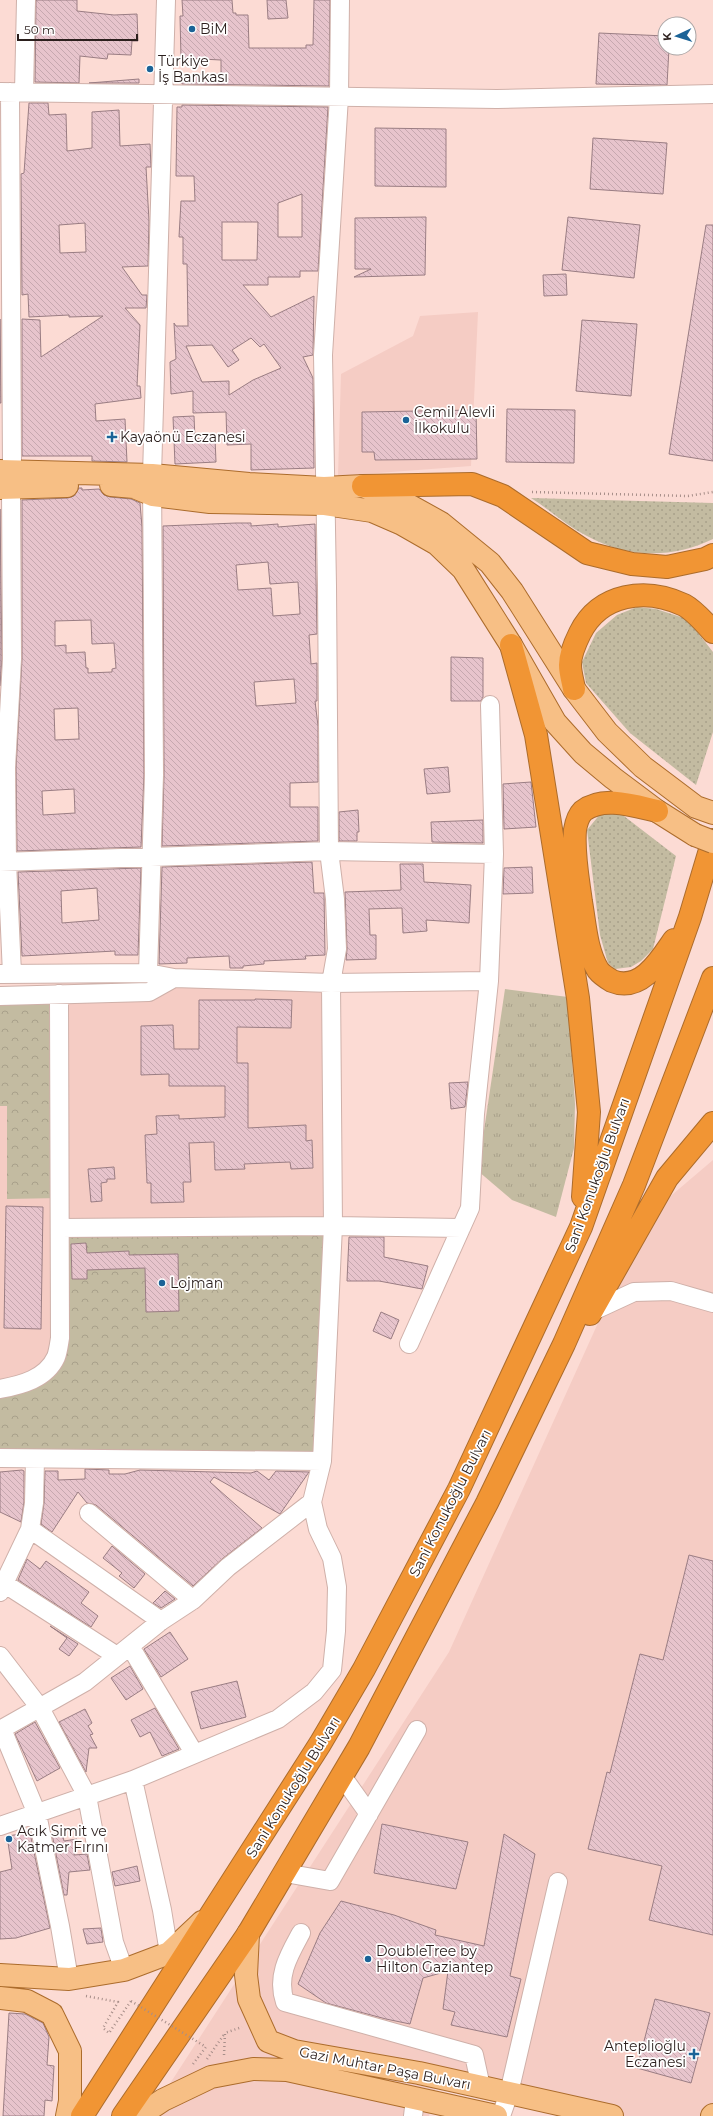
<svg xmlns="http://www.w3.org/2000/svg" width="713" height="2116" viewBox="0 0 713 2116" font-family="Montserrat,sans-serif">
<defs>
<pattern id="grass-dots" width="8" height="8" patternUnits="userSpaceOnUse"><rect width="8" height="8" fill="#c3bba1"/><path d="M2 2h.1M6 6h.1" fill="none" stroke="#a8a08a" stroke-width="1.8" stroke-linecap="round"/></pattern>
<pattern id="forest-crowns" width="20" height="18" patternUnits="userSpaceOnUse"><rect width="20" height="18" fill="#c3bba1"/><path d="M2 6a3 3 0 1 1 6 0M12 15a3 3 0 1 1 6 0" fill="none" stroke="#a8a08a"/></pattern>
<pattern id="park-tufts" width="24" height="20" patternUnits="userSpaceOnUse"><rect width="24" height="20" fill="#c3bba1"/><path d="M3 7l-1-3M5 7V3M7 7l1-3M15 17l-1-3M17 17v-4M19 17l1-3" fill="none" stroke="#a8a08a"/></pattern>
<pattern id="building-back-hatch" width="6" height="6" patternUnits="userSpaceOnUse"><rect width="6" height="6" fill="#e7c4cc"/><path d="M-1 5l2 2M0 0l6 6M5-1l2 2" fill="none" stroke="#c6a8af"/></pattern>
</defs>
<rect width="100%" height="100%" fill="#fcdbd4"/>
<!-- built -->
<path fill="#f5ccc4" d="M 478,312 L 471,466 L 338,476 L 341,374 L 413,336 L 420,316 Z
M 174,978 L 331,983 L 333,1226 L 61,1228 L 56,1357 L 0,1389 L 0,1106 L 7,1106 L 7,1199 L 59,994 L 149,992 Z
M 713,1160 L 713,2116 L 585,2116 L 438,2076 L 429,2116 L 149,2116 L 449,1652 L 646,1217 Z"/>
<!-- grass -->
<path fill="url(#grass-dots)" d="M 531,498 L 713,503 L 713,539 C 672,559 627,558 587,536 C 567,526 550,510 531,498 Z
M 637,607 L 656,609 L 687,619 L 713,652 L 713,732 L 696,785 L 630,733 L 586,683 L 582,662 L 596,633 L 617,615 Z
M 601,813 L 620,813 L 676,856 L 653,949 L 641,961 L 631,967 L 615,969 L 608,963 L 600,935 L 587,830 Z"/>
<!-- forest -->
<path fill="url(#forest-crowns)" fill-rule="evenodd" d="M 59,994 L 60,1198 L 7,1199 L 7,1106 L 0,1106 L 0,996 Z
M 333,1226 L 322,1461 L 0,1458 L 0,1389 L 56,1357 L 60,1228 ZM 86,1243 L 87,1279 L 72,1279 L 71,1244 ZM 109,1252 L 129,1252 L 129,1268 Z"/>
<!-- park -->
<path fill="url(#park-tufts)" d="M 505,989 L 568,997 L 575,1104 L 574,1148 L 556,1217 L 512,1200 L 478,1171 Z"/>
<!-- building -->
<path fill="url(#building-back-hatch)" stroke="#9a7d83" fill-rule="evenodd" d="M 36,0 L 77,0 L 77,11 L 114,15 L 137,14 L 138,41 L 132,41 L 131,55 L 108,54 L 107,59 L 80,56 L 79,83 L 35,82 Z
M 182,0 L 232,0 L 233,13 L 236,13 L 236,15 L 248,15 L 249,48 L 306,48 L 306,45 L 313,45 L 314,0 L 330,0 L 329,86 L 182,84 L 182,76 L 221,74 L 221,60 L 181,58 L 180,16 L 183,16 Z
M 267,0 L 286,0 L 288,18 L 268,19 Z
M 599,33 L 665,36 L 665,48 L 669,48 L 667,85 L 596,84 Z
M 139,79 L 139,83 L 89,83 Z
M 29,103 L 48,103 L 49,115 L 66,114 L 67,151 L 92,148 L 92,112 L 119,110 L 120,146 L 150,144 L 151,167 L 146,167 L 149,221 L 148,266 L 122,267 L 142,295 L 147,295 L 146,308 L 125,308 L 140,325 L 137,386 L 140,386 L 141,398 L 95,404 L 96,421 L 125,419 L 127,462 L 92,461 L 92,456 L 22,456 L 22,319 L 40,320 L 41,357 L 103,316 L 69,317 L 69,315 L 29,317 L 28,294 L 22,295 L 21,174 L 24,173 ZM 85,223 L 86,252 L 60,253 L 59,225 Z
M 182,105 L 328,107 L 318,271 L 300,271 L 300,277 L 268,277 L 268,285 L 243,285 L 271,317 L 314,296 L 313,355 L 303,357 L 313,378 L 314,468 L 251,470 L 251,444 L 227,445 L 226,412 L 193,413 L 193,391 L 171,394 L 170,362 L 176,359 L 174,323 L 176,326 L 188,326 L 187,264 L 183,264 L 183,237 L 179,237 L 181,201 L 195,201 L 194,176 L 176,176 L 177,107 L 182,107 ZM 302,194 L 302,237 L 278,237 L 278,203 ZM 222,222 L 258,222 L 257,260 L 222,260 ZM 251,338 L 260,347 L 264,344 L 281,368 L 253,380 L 229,395 L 229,381 L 202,382 L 186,346 L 212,345 L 228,367 L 239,360 L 232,350 Z
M 375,128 L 446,129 L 446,187 L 375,186 Z
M 593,138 L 667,143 L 663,194 L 590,189 Z
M 426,217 L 425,275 L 354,277 L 371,269 L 355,269 L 355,218 Z
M 568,217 L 640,225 L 634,278 L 562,270 Z
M 706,225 L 713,225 L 713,461 L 669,454 Z
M 566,274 L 567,295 L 544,296 L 543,275 Z
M 0,319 L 1,403 L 0,403 Z
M 582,320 L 637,324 L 631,396 L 576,391 Z
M 507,409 L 575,410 L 574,463 L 506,462 Z
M 476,410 L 477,459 L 375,460 L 374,452 L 362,452 L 362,412 Z
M 194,416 L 195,439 L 215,438 L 216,462 L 175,464 L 173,417 Z
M 79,488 L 82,488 L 82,490 L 99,489 L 104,495 L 110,497 L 131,499 L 140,503 L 142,527 L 144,775 L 141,847 L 17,851 L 16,768 L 22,659 L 22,500 L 68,498 L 74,496 ZM 91,620 L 92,644 L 114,643 L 116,668 L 112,669 L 112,672 L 88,673 L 88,668 L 86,668 L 85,652 L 66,653 L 66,645 L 55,646 L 55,621 ZM 78,708 L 79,739 L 55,740 L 54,709 ZM 74,789 L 75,813 L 43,815 L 42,791 Z
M 0,509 L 2,659 L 0,686 Z
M 236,523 L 251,523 L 251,526 L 278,524 L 278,527 L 315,524 L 317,634 L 309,635 L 311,664 L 317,663 L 317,701 L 315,701 L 318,726 L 318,782 L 290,783 L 290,807 L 318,807 L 318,841 L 162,846 L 164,775 L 163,526 ZM 268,562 L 270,584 L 298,582 L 300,614 L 273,616 L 271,588 L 238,590 L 236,565 ZM 294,679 L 296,703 L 256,706 L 254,682 Z
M 451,657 L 483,658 L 483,697 L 481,701 L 451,701 Z
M 448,767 L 450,792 L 427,794 L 424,769 Z
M 531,782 L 536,827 L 504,829 L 503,784 Z
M 358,810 L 359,832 L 357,832 L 357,841 L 339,841 L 339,812 Z
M 483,820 L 483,843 L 432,842 L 431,822 Z
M 312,862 L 314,893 L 324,893 L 325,955 L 305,956 L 306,959 L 264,961 L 264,964 L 243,966 L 243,968 L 230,968 L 229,956 L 187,958 L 187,963 L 159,964 L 162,867 Z
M 400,864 L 423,864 L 424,882 L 471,885 L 469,923 L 426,920 L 427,931 L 403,933 L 402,908 L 369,909 L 370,935 L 376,935 L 376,959 L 346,960 L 347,949 L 345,892 L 401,890 Z
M 532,867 L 533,893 L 503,894 L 504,868 Z
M 141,868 L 138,955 L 115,955 L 115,951 L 22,956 L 18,872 ZM 97,888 L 99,920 L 62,923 L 61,891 Z
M 255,999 L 292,1000 L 291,1028 L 237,1027 L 237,1063 L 248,1063 L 248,1128 L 306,1125 L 306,1141 L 312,1140 L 313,1168 L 291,1169 L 290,1162 L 244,1164 L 245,1169 L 215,1170 L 214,1142 L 189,1143 L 191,1182 L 183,1182 L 184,1202 L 151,1203 L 151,1183 L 147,1183 L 145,1135 L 157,1134 L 156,1116 L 179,1115 L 179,1119 L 225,1117 L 225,1086 L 169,1086 L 169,1074 L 141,1075 L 141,1026 L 173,1025 L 174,1049 L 199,1049 L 199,1000 L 255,1000 Z
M 468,1082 L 465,1107 L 451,1109 L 449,1083 Z
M 114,1167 L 115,1179 L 107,1179 L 107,1182 L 101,1183 L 102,1201 L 91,1202 L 88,1169 Z
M 6,1206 L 43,1207 L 41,1329 L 4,1328 Z
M 349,1237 L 384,1237 L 384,1257 L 428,1266 L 422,1289 L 379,1281 L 347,1281 Z
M 86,1243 L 87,1253 L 129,1251 L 129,1255 L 178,1254 L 179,1311 L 146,1312 L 145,1268 L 87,1270 L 87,1279 L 72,1279 L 71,1244 Z
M 381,1312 L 399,1320 L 391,1339 L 373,1331 Z
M 85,1469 L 109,1470 L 109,1474 L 125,1474 L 140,1470 L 251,1473 L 257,1471 L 269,1480 L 276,1471 L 309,1472 L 280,1514 L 214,1477 L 210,1482 L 262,1528 L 222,1559 L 193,1586 L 96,1505 L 87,1503 L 78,1492 L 52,1532 L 41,1524 L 44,1503 L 45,1471 L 58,1471 L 58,1480 L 85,1479 Z
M 22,1470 L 24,1471 L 24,1502 L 21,1522 L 0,1512 L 0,1472 Z
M 112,1546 L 145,1574 L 134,1588 L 119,1576 L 122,1573 L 103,1558 Z
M 689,1555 L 713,1561 L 713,1935 L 649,1920 L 662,1866 L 588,1849 L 607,1772 L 610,1773 L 640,1654 L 663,1660 Z
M 27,1559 L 40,1569 L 46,1561 L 89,1592 L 81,1603 L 98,1616 L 91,1627 L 18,1580 Z
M 165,1591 L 175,1599 L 161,1608 L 153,1603 Z
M 50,1626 L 78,1644 L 69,1656 L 59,1649 L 67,1638 Z
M 170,1632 L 188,1659 L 161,1677 L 144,1649 Z
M 130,1666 L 143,1689 L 126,1700 L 111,1678 Z
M 237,1681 L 246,1717 L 201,1729 L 191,1692 Z
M 155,1708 L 179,1749 L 162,1756 L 150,1732 L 140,1737 L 131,1720 Z
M 85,1709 L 92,1723 L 88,1726 L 93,1734 L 90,1735 L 97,1748 L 89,1748 L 86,1772 L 59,1722 Z
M 35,1722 L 60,1768 L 37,1781 L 15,1734 Z
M 382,1824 L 468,1842 L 456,1889 L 374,1873 Z
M 29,1833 L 30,1833 L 50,1928 L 16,1938 L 0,1939 L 0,1872 L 12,1869 L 7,1836 Z
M 62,1833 L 64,1841 L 77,1839 L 74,1855 L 87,1854 L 90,1870 L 69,1872 L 67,1895 L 64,1895 L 52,1834 Z
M 504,1834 L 535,1854 L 510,1976 L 521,1979 L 507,2037 L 451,2025 L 455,2012 L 443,2009 L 448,1971 L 423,1978 L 410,2024 L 386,2019 L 326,2003 L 298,1984 L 320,1933 L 341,1901 L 394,1915 L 436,1930 L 435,1935 L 484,1946 Z
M 137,1866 L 140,1881 L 115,1886 L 112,1872 Z
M 101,1928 L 103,1942 L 87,1944 L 83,1929 Z
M 655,1999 L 710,2013 L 691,2083 L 637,2068 Z
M 9,2013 L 25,2014 L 43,2023 L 49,2037 L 47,2065 L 54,2066 L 52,2101 L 45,2100 L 44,2116 L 3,2116 Z"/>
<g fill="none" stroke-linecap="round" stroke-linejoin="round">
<!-- minor casing -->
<g stroke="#cfb0a9" stroke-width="20">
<path id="minor" d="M 0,92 L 497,99 L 713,94
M 10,92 L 12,471
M 24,92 L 26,0
M 11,488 L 12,659 L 6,768 L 7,862 L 12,974
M 0,862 L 329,851 L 494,854
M 148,973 L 154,775 L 152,475 L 166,0
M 0,974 L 148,973 L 174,978 L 331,983 L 489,981
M 0,996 L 149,992 L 174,978
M 60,1228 L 333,1226 L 461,1228
M 593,1311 L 634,1292 L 671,1291 L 713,1303
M 409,1344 L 470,1208 L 475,1114 L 489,981 L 494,854 L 490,705
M 0,1389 C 21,1385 46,1379 56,1357 C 58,1352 59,1344 60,1338 L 59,994
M 0,1458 L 322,1461
M 89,1513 L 193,1600
M 30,1529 L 161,1621
M 5,1584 L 117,1656
M 0,1592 L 30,1529 L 34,1503 L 35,1459
M 130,1646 L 194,1753
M 0,1656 L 40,1708 L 87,1796 L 114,1942 L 124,1970
M 2,1729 L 37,1814 L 60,1926 L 69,1979
M 0,1730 L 85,1682 L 161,1621 L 193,1600 L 228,1567 L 312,1502
M 342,1776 L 369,1814
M 133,1780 L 162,1910 L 169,1953
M 0,1826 L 133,1780 L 278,1719 L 314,1692 L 332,1670 L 336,1631 L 337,1587 L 332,1558 L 318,1529 L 312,1502 L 322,1461 L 333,1226 L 331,983 L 337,949 L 335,899 L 329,851 L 327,586 L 323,355 L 339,97 L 340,0
M 285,1873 L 330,1881 L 417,1730
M 301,1933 C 289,1955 276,1976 285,2002 L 474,2055 L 481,2087
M 413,2116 L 415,2099
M 501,2116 L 509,2093 L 558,1882"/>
</g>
<!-- major casing -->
<g stroke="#ac6c2c" stroke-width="24">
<path id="major" d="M 0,471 L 152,475 L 249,484 L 324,488 L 363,486 L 405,503 L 441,523 L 490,563 L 512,591 L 574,689 L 607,732 L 643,767 L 696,807 L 713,813
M 111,485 L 134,487 L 153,495 L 210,502 L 325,504 L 372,511 L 402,524 L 437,544 L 463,569 L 511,645 L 555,722 L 583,753 L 613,778 L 657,811 L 695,835
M 0,488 L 67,486
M 248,1934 L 246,1975 L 249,1999 L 268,2041 L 294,2051 L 419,2073 L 612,2116
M 0,1975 L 69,1979 L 124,1970 L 169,1953 L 202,1922
M 0,1998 L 27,2001 L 52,2014 L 70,2051 L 70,2101 L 67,2116
M 139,2116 L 163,2100 L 211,2077 L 253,2069 L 287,2070 L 496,2116
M 712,2116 L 713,2115"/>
</g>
<!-- highway casing -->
<g stroke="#ac6c2c" stroke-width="24">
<path id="highway" d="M 363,486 L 472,484 L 503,496 L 587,553 L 632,564 L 667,567 L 705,559 L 713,555
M 511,645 L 536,735 L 578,998 L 589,1112 L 583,1197
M 574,689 C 573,682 570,673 570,665 C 570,655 575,643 580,633 C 600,593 646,587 684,605 C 695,611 705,623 713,632
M 657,811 C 635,806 603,795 583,811 C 578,816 576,824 575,830 C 573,854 578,879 581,902 C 585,924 586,950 598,970 C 601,974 607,978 612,981 C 641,993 661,959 674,940
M 590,1314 L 667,1178 L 713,1123
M 82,2116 L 320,1744 L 364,1669 L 459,1489 L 581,1227 L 690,917 L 713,840
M 123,2116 L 248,1934 L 359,1747 L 487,1503 L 564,1344 L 634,1185 L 713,978"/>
</g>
<!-- path -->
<path stroke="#a78e89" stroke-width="2.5" stroke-dasharray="1 3" stroke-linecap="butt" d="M 532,492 L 688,496 L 713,492
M 86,1996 L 118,2002 L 103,2028 L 109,2033 L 131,2001
M 224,2055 L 225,2033 L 242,2027
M 207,2059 L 225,2033
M 193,2064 L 206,2047"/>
<!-- minor -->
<use href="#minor" stroke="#fff" stroke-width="18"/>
<!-- major -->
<use href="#major" stroke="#f7bf85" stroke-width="22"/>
<!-- highway -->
<use href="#highway" stroke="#f19534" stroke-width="22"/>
<!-- major-bridge casing -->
<g stroke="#ac6c2c" stroke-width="24" stroke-linecap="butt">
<path id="major-bridge" d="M 695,835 L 713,842"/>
</g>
<!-- path-bridge -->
<path stroke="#a78e89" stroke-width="2.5" stroke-dasharray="1 3" stroke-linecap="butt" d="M 131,2001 L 206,2047"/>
<!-- major-bridge -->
<use href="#major-bridge" stroke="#f7bf85" stroke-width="22"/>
</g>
<!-- markers -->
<g fill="#1b6397" stroke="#fff" stroke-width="1.5">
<circle cx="192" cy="29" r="4"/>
<circle cx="150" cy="69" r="4"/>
<circle cx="406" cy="420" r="4"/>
<path d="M110 431h4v4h4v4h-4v4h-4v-4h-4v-4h4z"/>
<circle cx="162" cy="1283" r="4"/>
<circle cx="9" cy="1839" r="4"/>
<circle cx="368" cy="1959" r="4"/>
<path d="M692 2048h4v4h4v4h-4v4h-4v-4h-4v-4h4z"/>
</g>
<g text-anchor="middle" stroke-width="3.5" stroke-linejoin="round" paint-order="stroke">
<!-- poi labels -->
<g font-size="14" fill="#2b1f1d" stroke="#fff" text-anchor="start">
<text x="200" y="34">BiM</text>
<text x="158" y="66">Türkiye<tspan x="158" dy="16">İş Bankası</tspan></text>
<text x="414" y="417">Cemil Alevli<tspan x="414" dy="16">İlkokulu</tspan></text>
<text x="120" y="442">Kayaönü Eczanesi</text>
<text x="170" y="1288">Lojman</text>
<text x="17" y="1836">Acık Simit ve<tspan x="17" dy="16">Katmer Fırını</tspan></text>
<text x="376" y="1956">DoubleTree by<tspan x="376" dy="16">Hilton Gaziantep</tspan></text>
<text x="686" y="2051" text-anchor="end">Anteplioğlu<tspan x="686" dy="16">Eczanesi</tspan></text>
</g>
<!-- street labels -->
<g font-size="14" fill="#2b1f1d" stroke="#fff">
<text transform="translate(597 1175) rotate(-70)" y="5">Sani Konukoğlu Bulvarı</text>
<text transform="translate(450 1503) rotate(-63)" y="5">Sani Konukoğlu Bulvarı</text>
<text transform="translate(293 1787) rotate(-58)" y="5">Sani Konukoğlu Bulvarı</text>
<text transform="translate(385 2068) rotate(11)" y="5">Gazi Muhtar Paşa Bulvarı</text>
</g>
</g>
<!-- north arrow -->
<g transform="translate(677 36) rotate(266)"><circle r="19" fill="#ffffff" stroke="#aaa5a5"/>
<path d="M0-3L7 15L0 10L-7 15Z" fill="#1b6397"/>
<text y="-6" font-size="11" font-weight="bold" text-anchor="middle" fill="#2b1f1d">K</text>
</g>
<!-- scale -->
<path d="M18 34v6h119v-6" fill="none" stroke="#2b1f1d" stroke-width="2"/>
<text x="24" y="34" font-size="12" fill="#2b1f1d" stroke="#ffffff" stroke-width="3" paint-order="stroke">50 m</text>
</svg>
